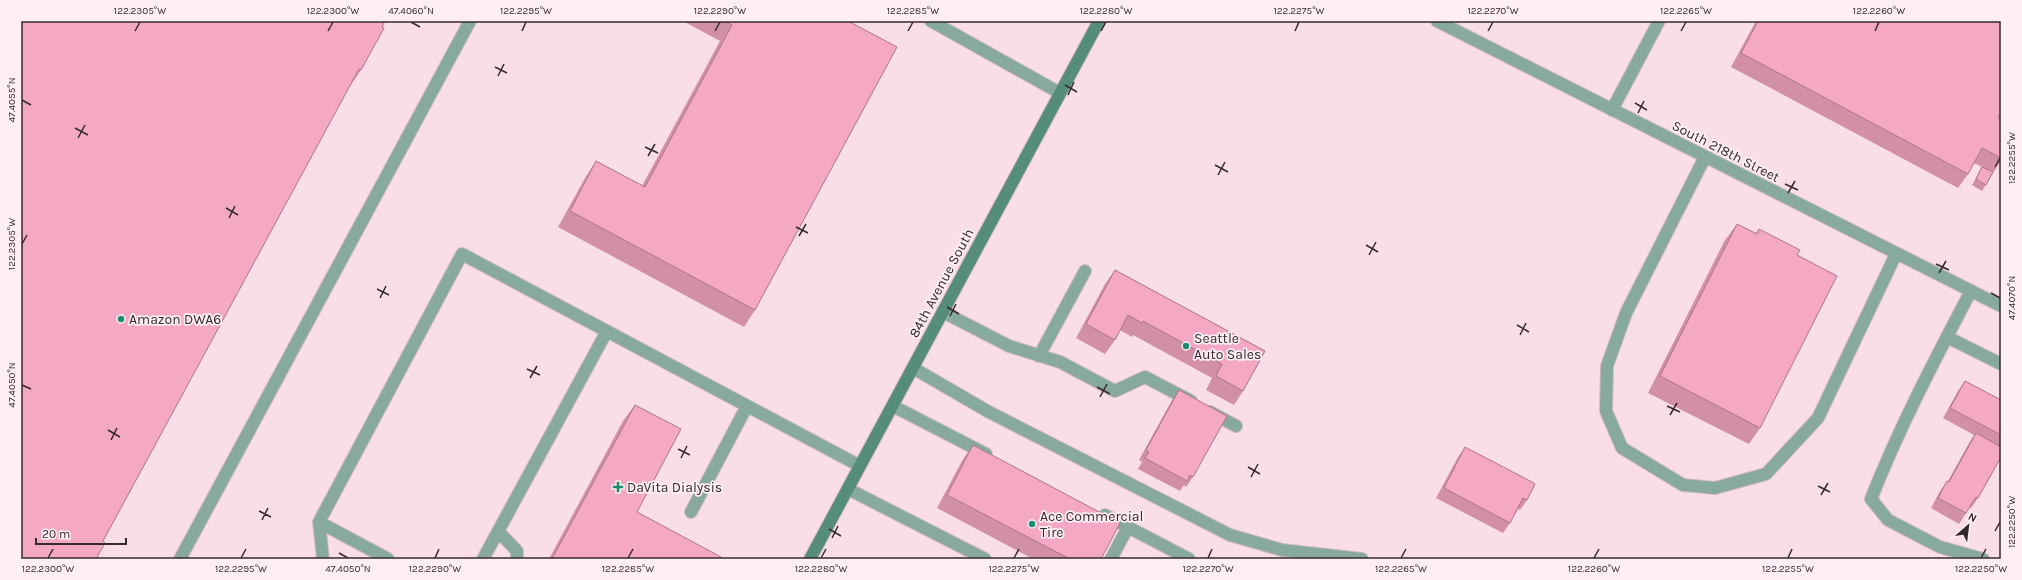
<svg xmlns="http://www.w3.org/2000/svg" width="2022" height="580" viewBox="0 0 2022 580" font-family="Karla,sans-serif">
<rect width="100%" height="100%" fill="#f9dee7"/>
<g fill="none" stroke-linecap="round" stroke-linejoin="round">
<!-- lane casing -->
<g stroke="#d2bac2" stroke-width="14">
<path id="lane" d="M 1612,110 L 1659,21
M 1705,157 L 1626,313 L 1607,366 L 1606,411 L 1622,448 L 1683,485 L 1715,488 L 1766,474 L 1818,418 L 1896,254
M 1971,291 C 1935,359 1899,428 1871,499 L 1888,520 L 1940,547 L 1983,559
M 943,312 L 1009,346 L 1060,362 L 1115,391 L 1145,377 L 1191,401
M 1947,337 L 2001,364
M 1039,356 L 1085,271
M 913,368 L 989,412 L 1230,535 L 1282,550 L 1362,559
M 893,406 L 986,454
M 1210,412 L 1236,426
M 848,489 L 985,559
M 691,512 L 747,406
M 1105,515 L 1189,559
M 319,522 L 388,559
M 498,531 L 517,551 L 517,559
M 180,559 L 470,21
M 323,559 L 319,522 L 462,254 L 860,466
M 483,559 L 607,331
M 1111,559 L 1128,527"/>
</g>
<!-- street casing -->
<g stroke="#d2bac2" stroke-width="14">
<path id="street" d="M 931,21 L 1060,93
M 1437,21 L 2001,306"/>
</g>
<!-- secondary casing -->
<g stroke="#d2bac2" stroke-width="14">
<path id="secondary" d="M 810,559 L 1099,21"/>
</g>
<!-- lane -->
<use href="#lane" stroke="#87aa9d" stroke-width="12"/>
<!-- street -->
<use href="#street" stroke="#87aa9d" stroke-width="12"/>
<!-- secondary -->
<use href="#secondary" stroke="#568c7a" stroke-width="12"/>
</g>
<!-- wall -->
<path fill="#d290a8" d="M 683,21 L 848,21 L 755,310 L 744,327 L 558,227 L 585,178 L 596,161 L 642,186 L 720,41 Z
M 1756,21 L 2001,21 L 1998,118 L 2001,120 L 2001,161 L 1993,173 L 1982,191 L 1972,185 L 1979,172 L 1982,167 L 1974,163 L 1968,174 L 1958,188 L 1731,67 Z
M 382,27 L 361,70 L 21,559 Z
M 1737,224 L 1756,233 L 1759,229 L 1797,255 L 1760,428 L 1749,444 L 1648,393 L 1725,240 Z
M 1115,270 L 1265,351 L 1243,391 L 1234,405 L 1206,390 L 1212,378 L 1133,335 L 1132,337 L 1120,330 L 1115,340 L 1105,354 L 1076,338 L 1105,284 Z
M 1965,381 L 2001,400 L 2001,457 L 1978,498 L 1971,508 L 1970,507 L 1959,524 L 1931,508 L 1940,491 L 1947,481 L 1948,481 L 1969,443 L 1974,435 L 1943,418 L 1958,391 Z
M 1179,390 L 1193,477 L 1186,487 L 1184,485 L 1180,491 L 1138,469 L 1142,462 L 1139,460 L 1172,400 Z
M 635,405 L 637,512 L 720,559 L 549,559 L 623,421 Z
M 973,445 L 1101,559 L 1033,559 L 937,508 L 963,459 Z
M 1465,447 L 1527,500 L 1520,510 L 1518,509 L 1510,523 L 1503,533 L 1436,498 L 1458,457 Z"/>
<!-- building -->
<path fill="#f4a8c3" stroke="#ab7688" d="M 21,21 L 385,21 L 382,27 L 384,28 L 361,70 L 359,69 L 103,541 L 105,543 L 96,559 L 21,559 Z
M 725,21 L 848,21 L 897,47 L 755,310 L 570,211 L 596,161 L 645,187 L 732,25 Z
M 1758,21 L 2001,21 L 2001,112 L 1998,118 L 2001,120 L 2001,158 L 1982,148 L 1968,174 L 1741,53 Z
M 1982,167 L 1993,172 L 1986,185 L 1976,179 Z
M 1737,224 L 1757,234 L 1759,229 L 1800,250 L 1797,255 L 1837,276 L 1760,428 L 1660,376 Z
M 1115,270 L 1265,351 L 1243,391 L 1216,376 L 1222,364 L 1143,321 L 1142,323 L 1128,315 L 1115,340 L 1086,324 Z
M 1965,381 L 2001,400 L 2001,435 L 1950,408 Z
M 1179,390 L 1227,416 L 1193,477 L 1190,475 L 1187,481 L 1145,458 L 1149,452 L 1146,450 Z
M 635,405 L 681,429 L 637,512 L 721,557 L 720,559 L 552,559 Z
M 1976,433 L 2001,447 L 2001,457 L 1978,498 L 1976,497 L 1966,513 L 1938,498 L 1947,481 L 1949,482 Z
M 973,445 L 1120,523 L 1101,559 L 1070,559 L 947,495 Z
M 1465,447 L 1532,482 L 1535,484 L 1527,500 L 1523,498 L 1510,523 L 1444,488 Z"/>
<!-- ticks -->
<path fill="none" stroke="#342a2d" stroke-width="1.5" d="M 411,22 L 420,27M 135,31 L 140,22M 328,31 L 333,22M 522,31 L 526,22M 715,31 L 720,22M 908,31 L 913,22M 1101,31 L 1106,22M 1295,31 L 1299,22M 1488,31 L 1493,22M 1681,31 L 1686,22M 1875,31 L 1879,22M 495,67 L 507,73M 498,76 L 504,64M 1065,85 L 1077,92M 1068,95 L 1074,82M 22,100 L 31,105M 1635,103 L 1647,110M 1638,113 L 1644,101M 75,128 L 88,135M 78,138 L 85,125M 645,147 L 658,153M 648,156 L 655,144M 1215,165 L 1228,172M 1995,167 L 2000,158M 1218,175 L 1225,162M 1785,184 L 1798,190M 1788,193 L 1795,181M 226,208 L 238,215M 229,218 L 235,206M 796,227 L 808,233M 799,236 L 806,224M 22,244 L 27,235M 1366,245 L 1378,252M 1369,255 L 1376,242M 1936,264 L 1949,270M 1939,273 L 1946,261M 377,289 L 389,295M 1991,293 L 2000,298M 380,298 L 386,286M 947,307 L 959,314M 950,316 L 956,304M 1517,325 L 1529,332M 1520,335 L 1526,323M 527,369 L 540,375M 530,378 L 537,366M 22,385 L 31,389M 1097,387 L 1110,394M 1100,397 L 1107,384M 1667,406 L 1680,412M 1670,415 L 1677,403M 108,430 L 120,437M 111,440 L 117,428M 678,449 L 690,455M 681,458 L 687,446M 1248,467 L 1260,474M 1251,477 L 1258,464M 1818,486 L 1830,492M 1821,495 L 1828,483M 259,511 L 271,517M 262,520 L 268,508M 829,529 L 841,536M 1995,531 L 2000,522M 832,538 L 838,526M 339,553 L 348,558M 48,558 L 53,549M 241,558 L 246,549M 435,558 L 439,549M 628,558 L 633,549M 821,558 L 826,549M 1014,558 L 1019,549M 1208,558 L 1212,549M 1401,558 L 1406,549M 1594,558 L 1599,549M 1788,558 L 1792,549M 1981,558 L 1986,549"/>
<!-- markers -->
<g fill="#198d6f" stroke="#ffeff4" stroke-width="1.5">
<circle cx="121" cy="319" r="4"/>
<circle cx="1186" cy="346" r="4"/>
<path d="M616 481h4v4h4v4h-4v4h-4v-4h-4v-4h4z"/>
<circle cx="1032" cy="524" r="4"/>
</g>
<g text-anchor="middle" stroke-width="3.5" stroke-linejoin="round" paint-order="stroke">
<!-- street labels -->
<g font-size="14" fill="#342a2d" stroke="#ffeff4">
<text transform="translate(1726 151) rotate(27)" y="5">South 218th Street</text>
<text transform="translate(941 283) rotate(-62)" y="5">84th Avenue South</text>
</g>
<!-- poi labels -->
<g font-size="14" fill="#342a2d" stroke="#ffeff4" text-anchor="start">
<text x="129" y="324">Amazon DWA6</text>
<text x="1194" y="343">Seattle<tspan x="1194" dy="16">Auto Sales</tspan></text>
<text x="627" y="492">DaVita Dialysis</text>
<text x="1040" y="521">Ace Commercial<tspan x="1040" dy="16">Tire</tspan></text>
</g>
</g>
<!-- border -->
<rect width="2022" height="580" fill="none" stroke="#ffeff4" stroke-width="44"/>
<!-- north arrow -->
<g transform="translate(1968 526) rotate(28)" stroke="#ffeff4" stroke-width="3" paint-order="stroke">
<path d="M0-3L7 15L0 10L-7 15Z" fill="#342a2d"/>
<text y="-6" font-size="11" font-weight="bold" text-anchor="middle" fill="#342a2d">N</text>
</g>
<!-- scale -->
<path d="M36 538v6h90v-6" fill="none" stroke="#342a2d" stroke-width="2"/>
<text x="42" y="538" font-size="12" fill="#342a2d" stroke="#ffeff4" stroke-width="3" paint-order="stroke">20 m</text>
<rect x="22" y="22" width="1978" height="536" fill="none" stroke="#342a2d" stroke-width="1.5"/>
<g font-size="10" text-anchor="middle" fill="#342a2d">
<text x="140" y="14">122.2305°W</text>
<text x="333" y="14">122.2300°W</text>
<text x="411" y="14">47.4060°N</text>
<text x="526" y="14">122.2295°W</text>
<text x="720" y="14">122.2290°W</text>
<text x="913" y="14">122.2285°W</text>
<text x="1106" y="14">122.2280°W</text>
<text x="1299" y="14">122.2275°W</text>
<text x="1493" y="14">122.2270°W</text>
<text x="1686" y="14">122.2265°W</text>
<text x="1879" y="14">122.2260°W</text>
<text transform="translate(11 100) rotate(-90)" y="4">47.4055°N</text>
<text transform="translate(2011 158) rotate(-90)" y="4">122.2255°W</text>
<text transform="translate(11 244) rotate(-90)" y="4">122.2305°W</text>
<text transform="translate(2011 298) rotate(-90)" y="4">47.4070°N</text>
<text transform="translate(11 385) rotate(-90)" y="4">47.4050°N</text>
<text transform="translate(2011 522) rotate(-90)" y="4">122.2250°W</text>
<text x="48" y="572">122.2300°W</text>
<text x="241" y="572">122.2295°W</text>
<text x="348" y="572">47.4050°N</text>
<text x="435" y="572">122.2290°W</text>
<text x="628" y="572">122.2285°W</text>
<text x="821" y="572">122.2280°W</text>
<text x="1014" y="572">122.2275°W</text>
<text x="1208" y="572">122.2270°W</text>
<text x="1401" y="572">122.2265°W</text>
<text x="1594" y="572">122.2260°W</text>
<text x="1788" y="572">122.2255°W</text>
<text x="1981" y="572">122.2250°W</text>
</g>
</svg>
